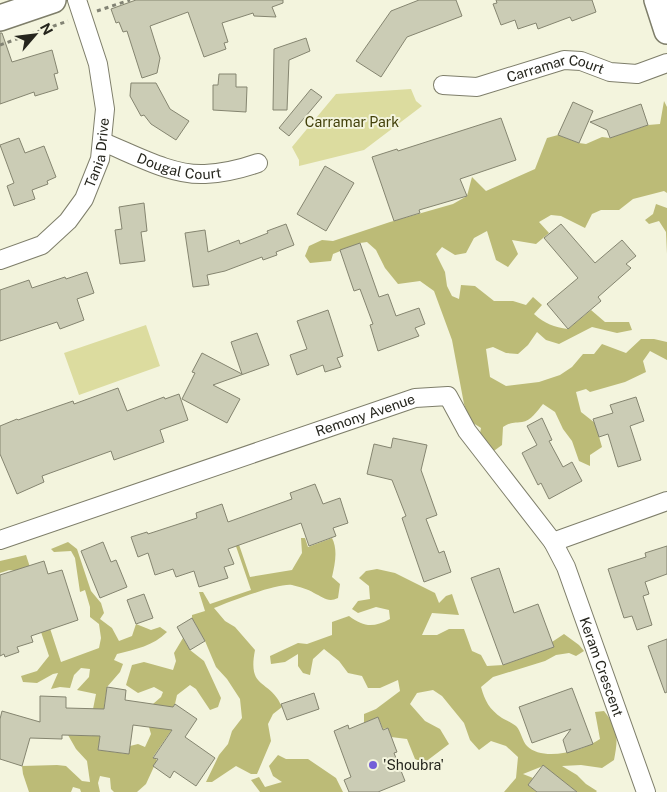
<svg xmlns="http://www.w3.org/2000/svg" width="667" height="792" viewBox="0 0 667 792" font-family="'Public Sans',sans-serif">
<rect width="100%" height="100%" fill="#f3f4dd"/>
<!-- green -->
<path fill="#dcdc9f" d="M 411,89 L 416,101 L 422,106 L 364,150 L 299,166 L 299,160 L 292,147 L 336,94 Z
M 146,325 L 160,366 L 79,395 L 64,353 Z"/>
<!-- forest -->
<path fill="#bcbb77" d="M 664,101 L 667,107 L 667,193 L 664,191 L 633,199 L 619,210 L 601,210 L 592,214 L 585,228 L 561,216 L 551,215 L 539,222 L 549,233 L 536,244 L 512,240 L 518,254 L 508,267 L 496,260 L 487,231 L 474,238 L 466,253 L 455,255 L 442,247 L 436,254 L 445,272 L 447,286 L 452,296 L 459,299 L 461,285 L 475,286 L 494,301 L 513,301 L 526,305 L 533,297 L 542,305 L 534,314 C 545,324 554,327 568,329 L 591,310 L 605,322 L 629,322 L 632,330 L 617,333 L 592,327 L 559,344 L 546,340 L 537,332 L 528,345 L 518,354 L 506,353 L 493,347 L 486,349 L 490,377 L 506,386 L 539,382 L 560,375 L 572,367 L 583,354 L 594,354 L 602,344 L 626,353 L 641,339 L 654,339 L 667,342 L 667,360 L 650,351 L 643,361 L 646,372 L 625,382 L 590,392 L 586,389 L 576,392 L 581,412 L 595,423 L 602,447 L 590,455 L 590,466 L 579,461 L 572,441 L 563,429 L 555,412 L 543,404 C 537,411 531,421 522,422 C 513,423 511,422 503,427 L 502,445 L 491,453 L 479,438 L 481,428 L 470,421 L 464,404 L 452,340 L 434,291 L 420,281 L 398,284 L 385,268 L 376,250 L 367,242 L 360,243 L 333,254 L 331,261 L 310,263 L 305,256 L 309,246 L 322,240 L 333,241 L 390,222 L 453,204 L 467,196 L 472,177 L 486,191 L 535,169 L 547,138 L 558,135 L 579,143 L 586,144 L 602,137 L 610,138 L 648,125 L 660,124 Z
M 656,204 L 667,208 L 667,254 L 666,232 L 659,221 L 649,224 L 645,220 L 653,214 Z
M 228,523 L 232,524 L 250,577 L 292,570 L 302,553 L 301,538 L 305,538 L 308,547 L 332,538 C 338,550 335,564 332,577 L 340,584 L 338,598 C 328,603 323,597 314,593 C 308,589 299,587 292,585 C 277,583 229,602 214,608 L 225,621 L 235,627 L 255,650 C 247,691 270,678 282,707 L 273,714 L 268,724 L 271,741 L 257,774 L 251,774 L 236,766 L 212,782 L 206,782 L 219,755 L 228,744 L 232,731 L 242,718 L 240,699 L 227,679 L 216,667 L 205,641 L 192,618 L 192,615 L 205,611 L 199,592 L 203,592 L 210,604 L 251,590 Z
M 68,542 L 77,549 L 91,591 L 101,603 L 104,613 L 100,619 L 112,628 L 119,641 L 132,636 L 136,624 L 151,630 L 160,627 L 167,632 C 153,646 136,649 117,654 L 114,660 L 123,664 L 120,672 L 107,687 L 98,750 L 128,754 L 130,746 L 138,744 L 145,747 L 151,734 L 149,727 L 153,704 L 161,697 L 163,692 L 154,687 L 138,693 L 126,685 L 132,665 L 144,662 L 173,670 L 176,661 L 174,653 L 183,638 L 190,650 L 204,661 L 221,698 L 218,707 L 210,710 L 196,689 L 190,685 L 177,695 L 175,704 L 165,718 L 175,725 L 153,757 L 157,760 L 146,784 L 137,792 L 114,792 L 111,789 L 110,778 L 100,776 L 98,783 L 100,792 L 81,792 L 80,789 L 73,787 L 71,792 L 29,792 L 23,774 L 22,766 L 57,765 L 66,766 L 82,781 L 90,782 L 87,761 L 76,749 L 68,735 L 92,736 L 93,709 L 96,694 L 77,690 L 89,677 L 90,669 L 81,668 L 74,675 L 70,688 L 60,687 L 51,689 L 58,673 L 53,674 L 37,683 L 23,682 L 21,676 L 37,671 L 49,656 L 36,617 L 18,571 L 9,570 L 0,573 L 0,561 L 26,555 L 61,662 L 99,648 L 101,638 L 99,624 L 90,617 L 90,607 L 85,590 L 80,592 L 75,558 L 71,551 L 54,552 L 51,549 Z
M 377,569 L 395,573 L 435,593 L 439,603 L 446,596 L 452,594 L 459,615 L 432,613 L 422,635 L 437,635 L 449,629 L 464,629 L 472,651 L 481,655 L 487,666 L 503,665 L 554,647 L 552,642 L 564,634 L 579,645 L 584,651 L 576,656 L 569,653 L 556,655 L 545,661 L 493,677 L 481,687 C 485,701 489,709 502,718 C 506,720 512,723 516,726 C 521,731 522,741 527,746 C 543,762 583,751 600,739 L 595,712 L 604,711 C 619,730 618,739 614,760 L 602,768 L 581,765 L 562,766 L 577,775 L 586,784 L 597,791 L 596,792 L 577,792 L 543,766 L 523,774 L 533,778 L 528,785 L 537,792 L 504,792 L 516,778 L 518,757 L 506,746 L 491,741 L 479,750 L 470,740 L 464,723 L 442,696 L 433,690 L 417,693 L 410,704 L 425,721 L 440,729 L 449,744 L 424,763 L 415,759 L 407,739 L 391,737 L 388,728 L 383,729 L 378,717 L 364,723 L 364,714 L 376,709 L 400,691 L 398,680 L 380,688 L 368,688 L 362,676 L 348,673 L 339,661 L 324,649 L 313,659 L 310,675 L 303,673 L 298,666 L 298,654 L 285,662 L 271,664 L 270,656 L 298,643 L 307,644 L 332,635 L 332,622 L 349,616 C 364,627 373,628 390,619 L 389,610 L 376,607 L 358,613 L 352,609 L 358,601 L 370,599 L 369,586 L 359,578 L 366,571 Z
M 278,755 L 286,759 L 308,759 L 336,778 L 343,792 L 260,792 L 251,780 L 259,777 L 265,787 L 282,782 L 273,776 L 269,766 Z"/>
<!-- building -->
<path fill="#cbccb5" stroke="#858570" d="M 136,0 L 283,0 L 283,3 L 272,7 L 276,17 L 254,16 L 253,13 L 222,23 L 228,42 L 224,43 L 226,49 L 204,57 L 188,12 L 150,26 L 160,58 L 157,73 L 142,78 L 127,31 L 123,32 L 119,22 L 116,23 L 111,9 Z
M 419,0 L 456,0 L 462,16 L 407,37 L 381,77 L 356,61 L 391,11 Z
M 496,0 L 592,0 L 596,12 L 572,21 L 570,17 L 538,29 L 536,23 L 518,29 L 515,20 L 501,25 L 493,4 L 497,3 Z
M 0,33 L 2,33 L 12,62 L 52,50 L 58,73 L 54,74 L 58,89 L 35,96 L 34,92 L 0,104 Z
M 306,38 L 310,51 L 289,60 L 287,110 L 273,110 L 274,49 Z
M 219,74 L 236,74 L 236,87 L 247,87 L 246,112 L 213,110 L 213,85 L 218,85 Z
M 131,83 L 156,83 L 170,109 L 189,121 L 176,140 L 151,124 L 144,115 L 141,116 L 130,96 Z
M 311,89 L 322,97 L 289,136 L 279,128 Z
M 573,102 L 593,111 L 579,143 L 558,135 Z
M 641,104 L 648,125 L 610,138 L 607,130 L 590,122 Z
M 501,118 L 516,160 L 460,179 L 467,196 L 419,210 L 420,213 L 394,221 L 372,157 L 397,149 L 398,151 Z
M 19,138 L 25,153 L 44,146 L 56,177 L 47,181 L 48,184 L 32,190 L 35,199 L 14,206 L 7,186 L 14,183 L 0,145 Z
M 325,166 L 354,183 L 326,231 L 297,214 Z
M 144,203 L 147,231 L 141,232 L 145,261 L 120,264 L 115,230 L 122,229 L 119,207 Z
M 286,224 L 294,245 L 276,252 L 277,255 L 263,260 L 262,257 L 225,271 L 207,275 L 209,285 L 193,287 L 185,233 L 205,230 L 208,252 L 239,240 L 240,244 L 268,233 L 267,231 Z
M 561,224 L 595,263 L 622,240 L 636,256 L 626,264 L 631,268 L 598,297 L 601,301 L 568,329 L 547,304 L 578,278 L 544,238 Z
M 360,243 L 379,297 L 388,294 L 396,316 L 419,308 L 425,324 L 415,328 L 419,336 L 378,351 L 370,325 L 373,324 L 360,289 L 354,291 L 340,250 Z
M 87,272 L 94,293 L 77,299 L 84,320 L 60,329 L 57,322 L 0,341 L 0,290 L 29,280 L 32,288 L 65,277 L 66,279 Z
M 328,310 L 343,356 L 337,358 L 341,367 L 325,372 L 323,365 L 297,375 L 290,355 L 307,349 L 297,321 Z
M 257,333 L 269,365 L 213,385 L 240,399 L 227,423 L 182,399 L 195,373 L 192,372 L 202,353 L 242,374 L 231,342 Z
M 118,388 L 127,411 L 164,397 L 165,399 L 179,394 L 188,420 L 160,430 L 164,442 L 114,460 L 111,451 L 42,476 L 44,482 L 17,494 L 0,454 L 0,426 L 17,419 L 18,420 L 73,401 L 74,404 Z
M 636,397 L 644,421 L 630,426 L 641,460 L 618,467 L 608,434 L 599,437 L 593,419 L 613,413 L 610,405 Z
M 542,418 L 552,440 L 549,441 L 563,467 L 572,462 L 582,481 L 549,499 L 541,483 L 538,485 L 522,453 L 537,445 L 527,426 Z
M 393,438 L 427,445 L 421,470 L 437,515 L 426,519 L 439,553 L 444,551 L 451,572 L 424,582 L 402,518 L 406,516 L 392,480 L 367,474 L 374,444 L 391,448 Z
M 315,484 L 323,504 L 340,498 L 348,523 L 333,528 L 336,536 L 309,546 L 301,523 L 228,549 L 234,564 L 224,567 L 228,578 L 199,587 L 194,571 L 176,577 L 173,569 L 155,575 L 148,553 L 138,557 L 131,537 L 147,532 L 148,534 L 197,518 L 196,513 L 222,504 L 228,522 L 292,499 L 290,493 Z
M 103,542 L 111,562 L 116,560 L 127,587 L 100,598 L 81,551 Z
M 667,546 L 667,574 L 645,582 L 649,594 L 643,596 L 652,625 L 637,630 L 632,616 L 624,618 L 608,569 L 646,557 L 645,553 Z
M 44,561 L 48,574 L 62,570 L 78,620 L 31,636 L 33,642 L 17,647 L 19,652 L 5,657 L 4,654 L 0,656 L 0,575 Z
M 499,568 L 514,613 L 538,604 L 554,647 L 503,665 L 471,578 Z
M 144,594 L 153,618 L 136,624 L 127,600 Z
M 192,618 L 205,641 L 190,650 L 177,627 Z
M 667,639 L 667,692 L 665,693 L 648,646 Z
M 107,687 L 126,690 L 125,700 L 173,707 L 175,704 L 197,719 L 185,737 L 215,758 L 196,786 L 174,771 L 170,778 L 153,766 L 158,759 L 153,758 L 172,730 L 133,725 L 129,754 L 98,750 L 100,736 L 62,735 L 62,739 L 30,738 L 22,766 L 0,759 L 0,719 L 2,711 L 40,722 L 40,696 L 66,697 L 66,708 L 104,709 Z
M 572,688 L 593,744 L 567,753 L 563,740 L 571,729 L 532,743 L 519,707 Z
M 314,693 L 319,709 L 287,720 L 281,704 Z
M 378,717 L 383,730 L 388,728 L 397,752 L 394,753 L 405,781 L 378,792 L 349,792 L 344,780 L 351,777 L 334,731 L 348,725 L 349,729 Z
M 543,765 L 577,792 L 537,792 L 528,785 Z"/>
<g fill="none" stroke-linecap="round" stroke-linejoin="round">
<!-- street casing -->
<g stroke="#7e7e6a" stroke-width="20">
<g id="street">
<path id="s1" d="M 443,85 L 477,87 L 564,60 L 581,61 L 610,72 L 637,74 L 667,63"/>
<path id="s2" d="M 103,142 C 133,154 172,176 205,174 C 224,173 241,169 258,163"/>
<path id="s3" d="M 0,260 L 42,245 L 68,221 L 84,199 L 100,159 L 105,109 L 98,64 L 77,0"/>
<path id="s4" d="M 0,540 L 415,398 L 448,396 L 467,431 L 553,542 L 667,501"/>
<path id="s5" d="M 553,542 L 566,567 L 646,792"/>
</g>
</g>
<!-- secondary casing -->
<g stroke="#7e7e6a" stroke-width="28">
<path id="secondary" d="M 657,0 L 667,31
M 0,18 L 53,0"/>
</g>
<!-- path -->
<path stroke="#828374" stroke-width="3" stroke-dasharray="4 4" stroke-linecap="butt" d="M 97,11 L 130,0
M 0,45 L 68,21"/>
<!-- street -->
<use href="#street" stroke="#fff" stroke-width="18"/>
<!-- secondary -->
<use href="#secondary" stroke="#fff" stroke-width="25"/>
</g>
<!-- markers -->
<circle fill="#745ed8" stroke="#f3f4dd" stroke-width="2" cx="373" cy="765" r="5"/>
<g text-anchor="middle" stroke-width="4" stroke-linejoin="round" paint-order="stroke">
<!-- street labels -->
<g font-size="14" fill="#25251d" stroke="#f3f4dd">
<text dy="5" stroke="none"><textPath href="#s1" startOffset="116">Carramar Court</textPath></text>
<text dy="5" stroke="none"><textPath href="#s3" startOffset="156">Tania Drive</textPath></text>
<text dy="5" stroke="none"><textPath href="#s2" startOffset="81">Dougal Court</textPath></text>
<text dy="5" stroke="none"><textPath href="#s4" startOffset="386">Remony Avenue</textPath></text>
<text dy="5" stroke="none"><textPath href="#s5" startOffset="134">Keram Crescent</textPath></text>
</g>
<!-- park labels -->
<g font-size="14" fill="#42400a" stroke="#f3f4dd">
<text x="352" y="127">Carramar Park</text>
</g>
<!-- poi labels -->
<g font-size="14" fill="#25251d" stroke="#f3f4dd" text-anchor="start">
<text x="383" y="770">'Shoubra'</text>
</g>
</g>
<!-- north arrow -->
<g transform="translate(35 35) rotate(62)" stroke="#f3f4dd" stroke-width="4" paint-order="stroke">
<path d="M0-4L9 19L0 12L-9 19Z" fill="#25251d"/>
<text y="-8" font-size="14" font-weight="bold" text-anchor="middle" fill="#25251d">N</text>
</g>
</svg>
